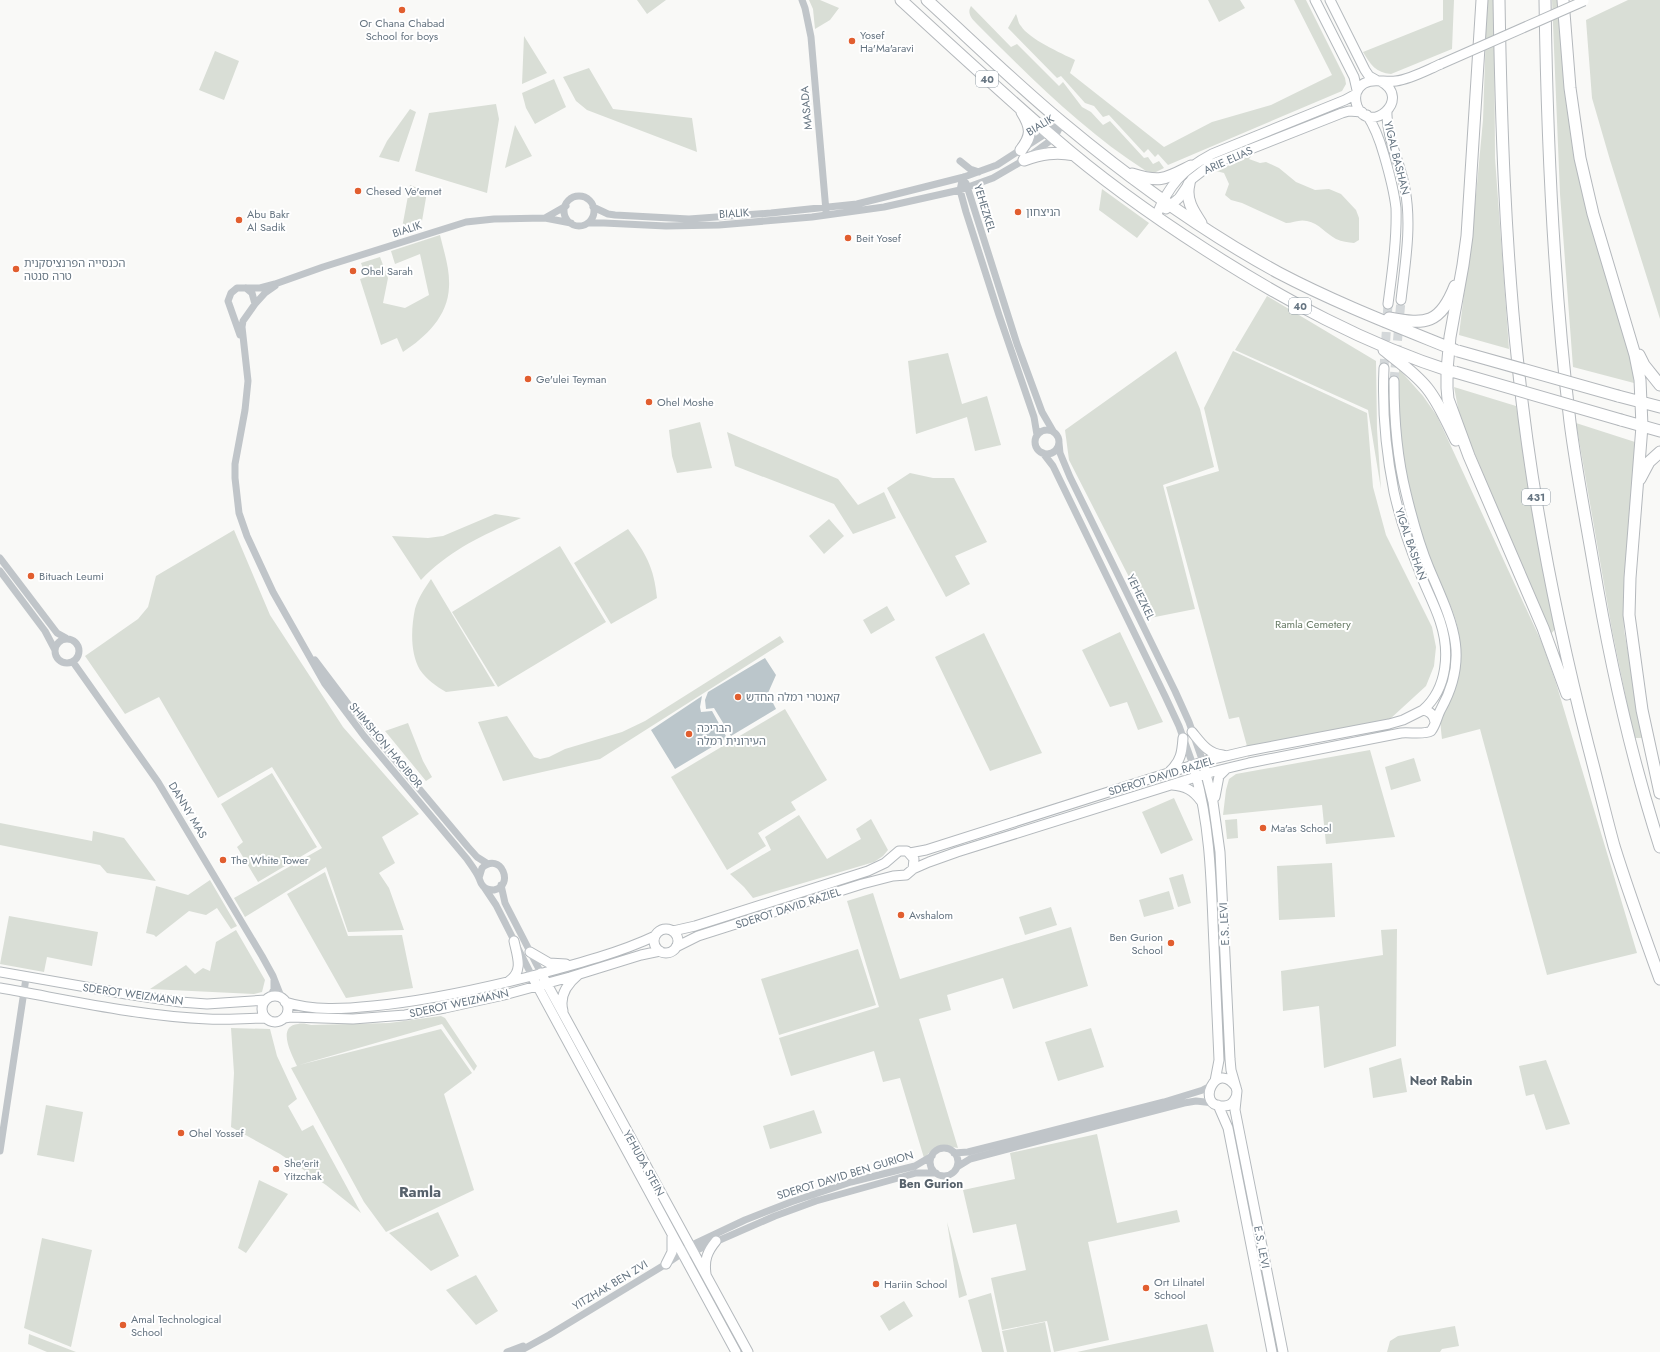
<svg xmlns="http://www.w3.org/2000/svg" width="1660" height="1352" viewBox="0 0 1660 1352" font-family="Jost,'Noto Sans Hebrew',sans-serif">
<rect width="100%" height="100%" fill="#f9f9f7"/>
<!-- green -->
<path fill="#d9ded6" d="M 637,0 L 666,0 L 647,14 Z
M 809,0 L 820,0 L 839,8 L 830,20 L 815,29 L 813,9 Z
M 1208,0 L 1240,0 L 1245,8 L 1219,22 Z
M 1294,0 L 1306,0 L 1345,78 L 1346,84 L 1342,91 L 1168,165 L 1158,154 L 1155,157 L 1148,149 L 1144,153 L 1109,115 L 1103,117 L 1094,106 L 1085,103 L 1061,76 L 1057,78 L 1008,28 L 1016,14 C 1018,18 1018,23 1021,26 C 1029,39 1061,53 1075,60 L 1070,73 L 1164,147 L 1212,122 L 1271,105 L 1332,75 Z
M 1443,0 L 1454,0 L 1452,49 L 1391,74 C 1376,73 1370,64 1363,52 L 1443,20 Z
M 1487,0 L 1494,0 L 1495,158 L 1509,349 L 1459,335 L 1476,195 L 1483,120 Z
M 1552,0 L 1558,0 L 1563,62 L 1632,366 L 1634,383 L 1573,367 L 1560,194 Z
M 1628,0 L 1660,0 L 1660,319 L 1610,160 L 1592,98 L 1586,20 Z
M 971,6 L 1011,47 L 1017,44 L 1059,86 L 1063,82 L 1082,107 L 1091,112 L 1103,125 L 1110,121 L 1144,158 L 1148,157 L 1153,164 L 1159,161 L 1164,168 L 1154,173 L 1146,171 C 1082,130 1029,76 976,23 C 971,18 967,13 971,6 Z
M 524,36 L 547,73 L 522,84 Z
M 215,51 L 239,61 L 224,100 L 199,90 Z
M 589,68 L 613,109 L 692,118 L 697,152 L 587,110 L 576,101 L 563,77 Z
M 554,79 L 566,107 L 535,124 L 526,108 L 522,93 Z
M 496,104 L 499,119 L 487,193 L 415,171 L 429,113 Z
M 410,109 L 416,112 L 399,162 L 379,157 L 387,141 Z
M 515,125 L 532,156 L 505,168 Z
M 1252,155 L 1249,159 L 1260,163 L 1266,162 L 1279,168 L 1296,182 L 1315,190 L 1329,189 L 1341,194 L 1356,210 L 1359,218 L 1359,240 L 1354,243 C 1348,242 1342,242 1336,239 C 1326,234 1319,223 1307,221 C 1299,219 1293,223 1286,223 L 1242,203 L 1231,200 L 1225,195 L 1229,184 L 1224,173 L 1216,171 Z
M 410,185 L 427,192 L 422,221 L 402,228 Z
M 1102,189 L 1149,223 L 1137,238 L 1099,210 Z
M 440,235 C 444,252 450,269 449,287 C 448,316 426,337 403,352 L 397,338 L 381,345 L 360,279 L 366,277 L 361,263 L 380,257 L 388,278 L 383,303 L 405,308 L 429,295 L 420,254 L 395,264 L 391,251 Z
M 1267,296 L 1376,361 L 1377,429 L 1381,489 L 1368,410 L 1235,350 Z
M 1176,351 L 1200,409 L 1214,467 L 1163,485 L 1195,609 L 1150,618 L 1069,460 L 1065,430 Z
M 1233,351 L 1367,413 L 1373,487 L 1386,535 L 1432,627 L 1436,647 L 1434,666 L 1426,686 L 1390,719 L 1247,746 L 1239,717 L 1229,719 L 1166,487 L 1219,471 L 1204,408 Z
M 948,353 L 962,404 L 987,396 L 1001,445 L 975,451 L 967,417 L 916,434 L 908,361 Z
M 1399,369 L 1423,396 L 1437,416 L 1542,643 L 1556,683 L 1637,953 L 1547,975 L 1480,729 L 1442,739 C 1441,731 1440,722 1441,715 C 1447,686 1464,659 1458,629 C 1453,603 1437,582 1428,557 C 1407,496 1396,433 1399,369 Z
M 1454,387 L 1516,406 L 1556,628 L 1550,635 L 1460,418 Z
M 700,422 L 712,468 L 677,473 L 672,456 L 669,430 Z
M 1576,423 L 1635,442 L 1623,605 L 1624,630 L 1643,738 L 1634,738 L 1612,630 Z
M 727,432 L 838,479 L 858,505 L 884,492 L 896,518 L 853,534 L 834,504 L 735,466 Z
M 910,473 L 933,478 L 954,478 L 987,542 L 955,556 L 970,584 L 946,597 L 887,488 Z
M 495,514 L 521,518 C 482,536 451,549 421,580 L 392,536 L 428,538 L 443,536 Z
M 829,519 L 844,536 L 824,554 L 809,536 Z
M 628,529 C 646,554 654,567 657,598 L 611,624 L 574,563 Z
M 234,530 L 270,615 L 343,727 L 419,814 L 382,837 L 395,863 L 379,873 L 389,888 L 404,930 L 348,932 L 326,867 L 245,917 L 234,898 L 322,848 L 272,767 L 218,798 L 159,697 L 125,714 L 85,656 L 138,619 L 148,607 L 156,576 Z
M 560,546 L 606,622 L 498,687 L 452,612 Z
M 431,579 L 495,686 L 446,692 C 436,686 427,680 420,670 C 410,653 411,628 415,609 C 418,598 425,588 431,579 Z
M 887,606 L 895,620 L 871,634 L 863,620 Z
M 1120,632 L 1163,722 L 1138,730 L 1127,702 L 1110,707 L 1082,650 Z
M 984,633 L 1042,753 L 990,771 L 935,657 Z
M 780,636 L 784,642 L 600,759 L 503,781 L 478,722 L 507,716 L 534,757 L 540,759 L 549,757 L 565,749 L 622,732 L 645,721 Z
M 785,709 L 827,780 L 791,802 L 796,810 L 758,833 L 766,846 L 727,870 L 671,777 Z
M 408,723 L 423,761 L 432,777 L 426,781 L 385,731 Z
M 1370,750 L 1395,837 L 1326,844 L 1322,805 L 1223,815 L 1226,790 L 1229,779 L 1236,774 Z
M 1414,758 L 1421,781 L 1391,790 L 1385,767 Z
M 272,773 L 317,847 L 258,882 L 237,847 L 243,842 L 221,804 Z
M 1174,798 L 1193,840 L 1161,854 L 1142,812 Z
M 799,815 L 827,859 L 861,839 L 856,829 L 871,819 L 888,850 L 883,856 L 874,862 L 753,898 L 744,887 L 730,874 L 771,850 L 765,837 Z
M 1237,819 L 1238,838 L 1227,839 L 1225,820 Z
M 0,823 L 92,841 L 93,831 L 124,838 L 156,881 L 107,873 L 100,865 L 0,845 Z
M 1332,863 L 1335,917 L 1279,920 L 1277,866 Z
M 325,872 L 348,936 L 402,935 L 413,988 L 346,998 L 287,894 Z
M 1183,874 L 1191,903 L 1178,907 L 1169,878 Z
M 210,880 L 237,926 L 231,929 L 217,908 L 206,915 L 189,911 L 156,937 L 154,935 L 146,933 L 156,886 L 188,895 Z
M 1169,891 L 1174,909 L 1144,917 L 1139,900 Z
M 873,893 L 900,979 L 1071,927 L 1088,986 L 1013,1009 L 1003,978 L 947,995 L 951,1010 L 919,1019 L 958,1148 L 942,1145 L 932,1150 L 924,1158 L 900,1078 L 883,1082 L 874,1051 L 791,1076 L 779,1038 L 879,1007 L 847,901 Z
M 1051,907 L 1057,925 L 1025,935 L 1019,917 Z
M 9,916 L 98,932 L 92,966 L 47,957 L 44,972 L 0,964 Z
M 1397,929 L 1396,1046 L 1324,1068 L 1319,1006 L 1283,1011 L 1281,971 L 1383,955 L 1381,930 Z
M 236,930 L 265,980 L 262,992 L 254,994 L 150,989 L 186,965 L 195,974 L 203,968 L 210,971 L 216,942 Z
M 858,949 L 876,1005 L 779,1035 L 761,979 Z
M 441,1016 L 445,1018 L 477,1066 L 474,1071 L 442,1024 L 299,1065 L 441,1029 L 472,1073 L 444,1094 L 474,1190 L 386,1232 L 364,1202 L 291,1068 L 297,1066 C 292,1055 276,1026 298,1024 C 302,1023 307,1024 311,1025 L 389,1023 Z
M 231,1028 L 270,1029 L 277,1056 L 297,1099 L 288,1106 L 302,1131 L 313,1125 L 361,1213 L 326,1185 L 280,1154 L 231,1127 L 234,1073 Z
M 1091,1028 L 1104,1067 L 1058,1081 L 1045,1042 Z
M 1401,1058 L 1407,1092 L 1373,1098 L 1369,1068 Z
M 1546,1060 L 1570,1124 L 1546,1130 L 1534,1094 L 1526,1096 L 1519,1066 Z
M 46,1105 L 83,1112 L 74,1162 L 37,1155 Z
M 814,1110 L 822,1133 L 770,1149 L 763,1126 Z
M 1097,1134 L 1117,1223 L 1177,1210 L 1180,1222 L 1088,1242 L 1109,1340 L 1054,1352 L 1047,1321 L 1002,1330 L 991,1278 L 1026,1270 L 1016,1224 L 973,1233 L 963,1190 L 1015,1179 L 1010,1153 Z
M 259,1180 L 288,1194 L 246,1253 L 238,1248 Z
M 438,1212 L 459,1256 L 431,1271 L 389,1233 Z
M 947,1222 L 967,1295 L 959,1298 Z
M 42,1238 L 92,1250 L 71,1347 L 24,1328 Z
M 476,1275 L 498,1311 L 476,1325 L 446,1290 Z
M 991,1293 L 1004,1352 L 982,1352 L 968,1300 Z
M 904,1301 L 913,1316 L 889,1331 L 880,1316 Z
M 1045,1322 L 1051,1352 L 1007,1352 L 1002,1331 Z
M 1207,1324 L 1214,1352 L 1077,1352 Z
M 1455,1326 L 1459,1346 L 1442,1349 L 1440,1352 L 1387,1352 L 1390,1341 L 1398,1336 Z
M 29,1334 L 76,1352 L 47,1352 L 28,1344 Z"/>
<!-- water -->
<path fill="#bbc6cb" d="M 765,658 L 776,675 L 768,693 L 776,709 L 731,736 L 714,708 L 706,709 L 705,700 L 708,692 Z
M 702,696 L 700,707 L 701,712 L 712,711 L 727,738 L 675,769 L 651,730 Z"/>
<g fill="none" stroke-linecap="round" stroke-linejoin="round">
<!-- major-tunnel -->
<path stroke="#d4d8da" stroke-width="9" stroke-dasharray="9 4.5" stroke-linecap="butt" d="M 1384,368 L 1388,304
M 1394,381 L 1401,300"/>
<!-- major casing -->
<g stroke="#b4b9bd" stroke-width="11">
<path id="major" d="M 1315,0 L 1354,77 L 1357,90
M 1330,0 L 1365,70 L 1369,76 L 1376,80
M 1380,81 C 1414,99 1369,136 1357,106 C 1355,100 1355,93 1359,88 C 1368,76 1383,83 1396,81 C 1411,79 1427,70 1441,64
M 1387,112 C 1386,138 1401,163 1405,189 C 1412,226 1405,264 1401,300
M 1367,115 C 1375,127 1380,141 1384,155 C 1389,172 1394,190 1396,208 C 1397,240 1392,273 1388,304
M 1166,209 L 1179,198 L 1192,179 L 1210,165 L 1342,113 L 1349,111 L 1362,112
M 1156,216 C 1169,185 1182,170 1212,154 L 1345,100 L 1356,94
M 1384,368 C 1382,410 1386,452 1394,492 C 1400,519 1409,545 1419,570 C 1425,587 1434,603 1440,621 C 1450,651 1448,688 1423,710
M 1192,732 C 1201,743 1208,754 1223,755
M 1203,762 L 1213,802 L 1220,852 L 1230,1059 L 1231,1070 L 1237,1091 L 1235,1110 L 1283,1352
M 1170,771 C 1181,761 1182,752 1183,738
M 1195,772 C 1209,822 1211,872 1213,923 C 1215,969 1217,1014 1219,1060 L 1215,1081
M 1172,785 C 1185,786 1193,790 1201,801
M 1215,797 L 1219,776 L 1226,769
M 910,853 L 926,850 L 1209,760 L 1247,751 L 1389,724 L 1403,720 L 1423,710 C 1430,711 1434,715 1435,722
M 913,869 L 929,862 L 957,852 L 1212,772 L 1249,763 L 1401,733 C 1410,732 1424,735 1431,731 C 1436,725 1437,716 1441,709 C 1471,655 1451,620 1429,568 C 1419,544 1412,518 1406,493 C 1397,457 1394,418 1394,381
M654 941a12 12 0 1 1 24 0a12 12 0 1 1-24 0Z
M 673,931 L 695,926 L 868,871 L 885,863 L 899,851 L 907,851 L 914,859 L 913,869 L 906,875 L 893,876 L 862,884 L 698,936 L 676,947
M 530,952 L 549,963 L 566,964
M 0,972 L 126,994 L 180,1002 L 207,1004 L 266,1000
M 541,973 L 748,1352
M 532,976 L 736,1352
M 509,981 C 524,971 517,956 514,941
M 0,988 C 69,1000 138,1016 208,1019 C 227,1020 247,1018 266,1018
M262 1009a13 13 0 1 1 26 0a13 13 0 1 1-26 0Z
M 285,1002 C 313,1011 344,1009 373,1006 C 426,1001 476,990 528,977 C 569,966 617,954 655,936
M 563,1011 C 559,996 567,984 578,975
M 284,1018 L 291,1017 L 353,1019 L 405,1015 L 445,1008 L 504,995 L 570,977 L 641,955 L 660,951
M 1236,1087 C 1216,1058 1194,1108 1224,1106 C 1230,1106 1234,1102 1236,1097
M 1218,1105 L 1228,1128 L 1272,1352
M 666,1264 L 672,1252 L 672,1237
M 706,1274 C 704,1260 707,1252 716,1241"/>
</g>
<!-- highway casing -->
<g stroke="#b4b8bc" stroke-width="13">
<path id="highway" d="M 901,0 C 952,47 1002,93 1054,138 C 1101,179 1153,216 1206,250 C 1284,300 1365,344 1453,372
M 927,0 C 972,41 1016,84 1063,123 C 1130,179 1202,231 1279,273 C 1336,303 1396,326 1455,350
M 1482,0 L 1467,236 L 1463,265 L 1450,337 L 1447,370 L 1447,388 L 1448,399 L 1469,456 L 1543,628 L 1567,694
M 1499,0 C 1501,122 1505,244 1518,365 C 1531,493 1556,620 1588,745 C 1597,779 1605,813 1614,846 C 1628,891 1644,935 1660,979
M 1545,0 C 1547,141 1553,282 1570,422 C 1576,469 1585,515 1593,562 C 1609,658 1630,754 1660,847
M 1563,0 L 1570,88 L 1580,158 L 1593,214 L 1635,355 L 1640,380 L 1642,426 L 1630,578 L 1629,615 L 1642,710 L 1660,793
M 1021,150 C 1032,136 1032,128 1022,112
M 1024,160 C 1041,154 1056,151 1074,155
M 1132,174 C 1161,183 1165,179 1191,166
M 1189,184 C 1185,199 1193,211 1201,223
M 1389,318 C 1426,325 1440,324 1455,286
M 1384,350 C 1399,362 1415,373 1427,388 C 1439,403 1447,422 1456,440
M 1639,355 L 1644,365 L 1660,385
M 1618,396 L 1660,407
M 1621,420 L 1660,431
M 1640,479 L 1649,462 L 1660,452"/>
</g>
<!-- minor -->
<path stroke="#c0c5c9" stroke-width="7" d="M 802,0 L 805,8 L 811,37 L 826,211
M 960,161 L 970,169 L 979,172
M 964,177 L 962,181 L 960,190 L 966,212 L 999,315 L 1034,417 L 1037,435
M 966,183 L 1017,344 L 1042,412 L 1053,431
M564 211a15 15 0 1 1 30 0a15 15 0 1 1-30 0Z
M 593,207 L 608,214 L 615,215 L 689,219 L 771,213 L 857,204 L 964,177 L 997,165 L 1062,123
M 545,218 L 566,206
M 588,223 L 604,223 L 666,226 L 719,225 L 812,217 L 884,207 L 960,190 L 993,178 L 1024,160 L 1054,138 L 1062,123
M 246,288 L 252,293 L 255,304 L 243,321 L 242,327 L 248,381 L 245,410 L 235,464 L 235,478 L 239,513 L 247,536 L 273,592 L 325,684 L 364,736 L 467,859 C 471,865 476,871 479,878 C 480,880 480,883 483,886 C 485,889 490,890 494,890 C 515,886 501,851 482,868 L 479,878
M 255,304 L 265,293 L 275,286
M 240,335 L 228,301 L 231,293 L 237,288 L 260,288 L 275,284 L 323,267 L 466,222 L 494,219 L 545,218 L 571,223
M1035 442a12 12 0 1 1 24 0a12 12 0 1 1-24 0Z
M 1059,443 L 1060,453 L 1070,477 L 1175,691 L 1189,722 L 1203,762
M 1043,453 L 1053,466 L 1165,696 L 1179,726 L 1193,765
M 0,558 L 57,633 L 66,638
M 0,571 L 45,631 L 55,650
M55 651a12 12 0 1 1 24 0a12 12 0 1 1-24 0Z
M 315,660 L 349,705 L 468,847 L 477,857 L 488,864
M 73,662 L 158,782 L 262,956 L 273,976 L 282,999
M 501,885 L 505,903 L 541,973
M 484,887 L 496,905 L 532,976
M 270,997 L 274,989 L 274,980
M930 1162a14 14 0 1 1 28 0a14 14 0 1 1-28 0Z
M 0,1151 L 26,978
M 954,1153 L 968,1152 L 1164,1102 L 1203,1090 L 1211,1086
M 957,1167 L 970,1159 L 1184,1103 L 1196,1101 L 1214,1103
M 690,1253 L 775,1216 L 816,1201 L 916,1173 L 936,1173
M 507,1352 L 523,1346
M 518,1352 L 549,1335 L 666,1264 L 682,1253 L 690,1246 L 745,1220 L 791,1202 L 851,1182 L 915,1166 L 932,1156"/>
<!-- major -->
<use href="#major" stroke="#fff" stroke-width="9"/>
<!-- highway -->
<use href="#highway" stroke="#fff" stroke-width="11"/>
<!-- major-bridge casing -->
<g stroke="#b4b9bd" stroke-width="11" stroke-linecap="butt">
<path id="major-bridge" d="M 1441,64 L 1584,1"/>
</g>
<!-- highway-bridge casing -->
<g stroke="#b4b8bc" stroke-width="13" stroke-linecap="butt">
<path id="highway-bridge" d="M 1458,351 L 1618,396
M 1455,372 L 1621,420"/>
</g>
<!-- major-bridge -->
<use href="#major-bridge" stroke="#fff" stroke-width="9"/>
<!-- highway-bridge -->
<use href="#highway-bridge" stroke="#fff" stroke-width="11"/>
</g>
<!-- markers -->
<g fill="#e15e2f" stroke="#fff" stroke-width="1.5">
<circle cx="402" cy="10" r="4"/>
<circle cx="852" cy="41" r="4"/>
<circle cx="358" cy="191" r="4"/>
<circle cx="1018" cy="212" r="4"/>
<circle cx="239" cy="220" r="4"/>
<circle cx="848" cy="238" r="4"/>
<circle cx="16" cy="269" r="4"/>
<circle cx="353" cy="271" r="4"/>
<circle cx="528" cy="379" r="4"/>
<circle cx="649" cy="402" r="4"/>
<circle cx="31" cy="576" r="4"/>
<circle cx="738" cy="697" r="4"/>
<circle cx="689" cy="734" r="4"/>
<circle cx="1263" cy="828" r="4"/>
<circle cx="223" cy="860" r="4"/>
<circle cx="901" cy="915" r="4"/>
<circle cx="1171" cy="943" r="4"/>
<circle cx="181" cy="1133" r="4"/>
<circle cx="276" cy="1169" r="4"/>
<circle cx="876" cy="1284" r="4"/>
<circle cx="1146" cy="1288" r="4"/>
<circle cx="123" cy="1325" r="4"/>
</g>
<g text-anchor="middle" stroke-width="4" stroke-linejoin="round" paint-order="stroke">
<!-- shield labels -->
<g fill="#fff" stroke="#939ea7" stroke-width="1">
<rect x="976" y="71" width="22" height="16" rx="3"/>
<rect x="1289" y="298" width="22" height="16" rx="3"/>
<rect x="1522" y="489" width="28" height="16" rx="3"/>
</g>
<g font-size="10" font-weight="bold" fill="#657481">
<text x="987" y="83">40</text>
<text x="1300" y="310">40</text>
<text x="1536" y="501">431</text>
</g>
<!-- poi labels -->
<g font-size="11" fill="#657481" stroke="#fff" text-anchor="start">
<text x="402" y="27" text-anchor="middle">Or Chana Chabad<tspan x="402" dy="13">School for boys</tspan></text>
<text x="860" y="39">Yosef<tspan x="860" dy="13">Ha'Ma'aravi</tspan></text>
<text x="366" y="195">Chesed Ve'emet</text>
<text x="1026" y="216">הניצחון</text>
<text x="247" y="218">Abu Bakr<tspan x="247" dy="13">Al Sadik</tspan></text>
<text x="856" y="242">Beit Yosef</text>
<text x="24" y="267">הכנסייה הפרנציסקנית<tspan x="24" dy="13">טרה סנטה</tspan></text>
<text x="361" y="275">Ohel Sarah</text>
<text x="536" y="383">Ge'ulei Teyman</text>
<text x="657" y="406">Ohel Moshe</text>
<text x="39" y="580">Bituach Leumi</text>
<text x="746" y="701">קאנטרי רמלה החדש</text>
<text x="697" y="732">הבריכה<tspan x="697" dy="13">העירונית רמלה</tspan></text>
<text x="1271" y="832">Ma'as School</text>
<text x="231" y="864">The White Tower</text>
<text x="909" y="919">Avshalom</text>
<text x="1163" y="941" text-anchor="end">Ben Gurion<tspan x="1163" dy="13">School</tspan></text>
<text x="189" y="1137">Ohel Yossef</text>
<text x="284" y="1167">She'erit<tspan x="284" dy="13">Yitzchak</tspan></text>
<text x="1154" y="1286">Ort Lilnatel<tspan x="1154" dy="13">School</tspan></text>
<text x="884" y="1288">Hariin School</text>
<text x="131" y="1323">Amal Technological<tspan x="131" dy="13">School</tspan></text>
</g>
<!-- street labels -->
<g font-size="11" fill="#657481" stroke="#fff">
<text transform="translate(806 108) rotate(-95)" y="4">MASADA</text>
<text transform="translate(1040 125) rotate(-31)" y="4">BIALIK</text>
<text transform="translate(1397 158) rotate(76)" y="4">YIGAL BASHAN</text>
<text transform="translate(1228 160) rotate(-24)" y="4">ARIE ELIAS</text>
<text transform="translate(985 208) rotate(73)" y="4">YEHEZKEL</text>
<text transform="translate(734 213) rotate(-4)" y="4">BIALIK</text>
<text transform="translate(407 229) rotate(-18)" y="4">BIALIK</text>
<text transform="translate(1411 544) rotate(71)" y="4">YIGAL BASHAN</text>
<text transform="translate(1141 597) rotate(64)" y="4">YEHEZKEL</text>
<text transform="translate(386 745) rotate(50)" y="4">SHIMSHON HAGIBOR</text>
<text transform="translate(1161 776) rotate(-17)" y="4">SDEROT DAVID RAZIEL</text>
<text transform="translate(188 810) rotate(59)" y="4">DANNY MAS</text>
<text transform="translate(788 908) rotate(-18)" y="4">SDEROT DAVID RAZIEL</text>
<text transform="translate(1224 924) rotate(-93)" y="4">E.S. LEVI</text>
<text transform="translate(133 994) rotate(8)" y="4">SDEROT WEIZMANN</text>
<text transform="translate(459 1003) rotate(-12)" y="4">SDEROT WEIZMANN</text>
<text transform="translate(644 1163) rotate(61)" y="4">YEHUDA STEIN</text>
<text transform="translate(845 1175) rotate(-17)" y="4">SDEROT DAVID BEN GURION</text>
<text transform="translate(1262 1247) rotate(79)" y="4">E.S. LEVI</text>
<text transform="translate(610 1285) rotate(-31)" y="4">YITZHAK BEN ZVI</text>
</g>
<!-- park labels -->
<g font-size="11" fill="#667964" stroke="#fff">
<text x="1313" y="628">Ramla Cemetery</text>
</g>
<!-- neighbourhood labels -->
<g font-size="12" font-weight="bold" fill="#57626c" stroke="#fff">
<text x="1441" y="1085">Neot Rabin</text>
<text x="931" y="1188">Ben Gurion</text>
</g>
<!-- district labels -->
<g font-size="15" font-weight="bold" fill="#57626c" stroke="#fff">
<text x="420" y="1197">Ramla</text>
</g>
</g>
</svg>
